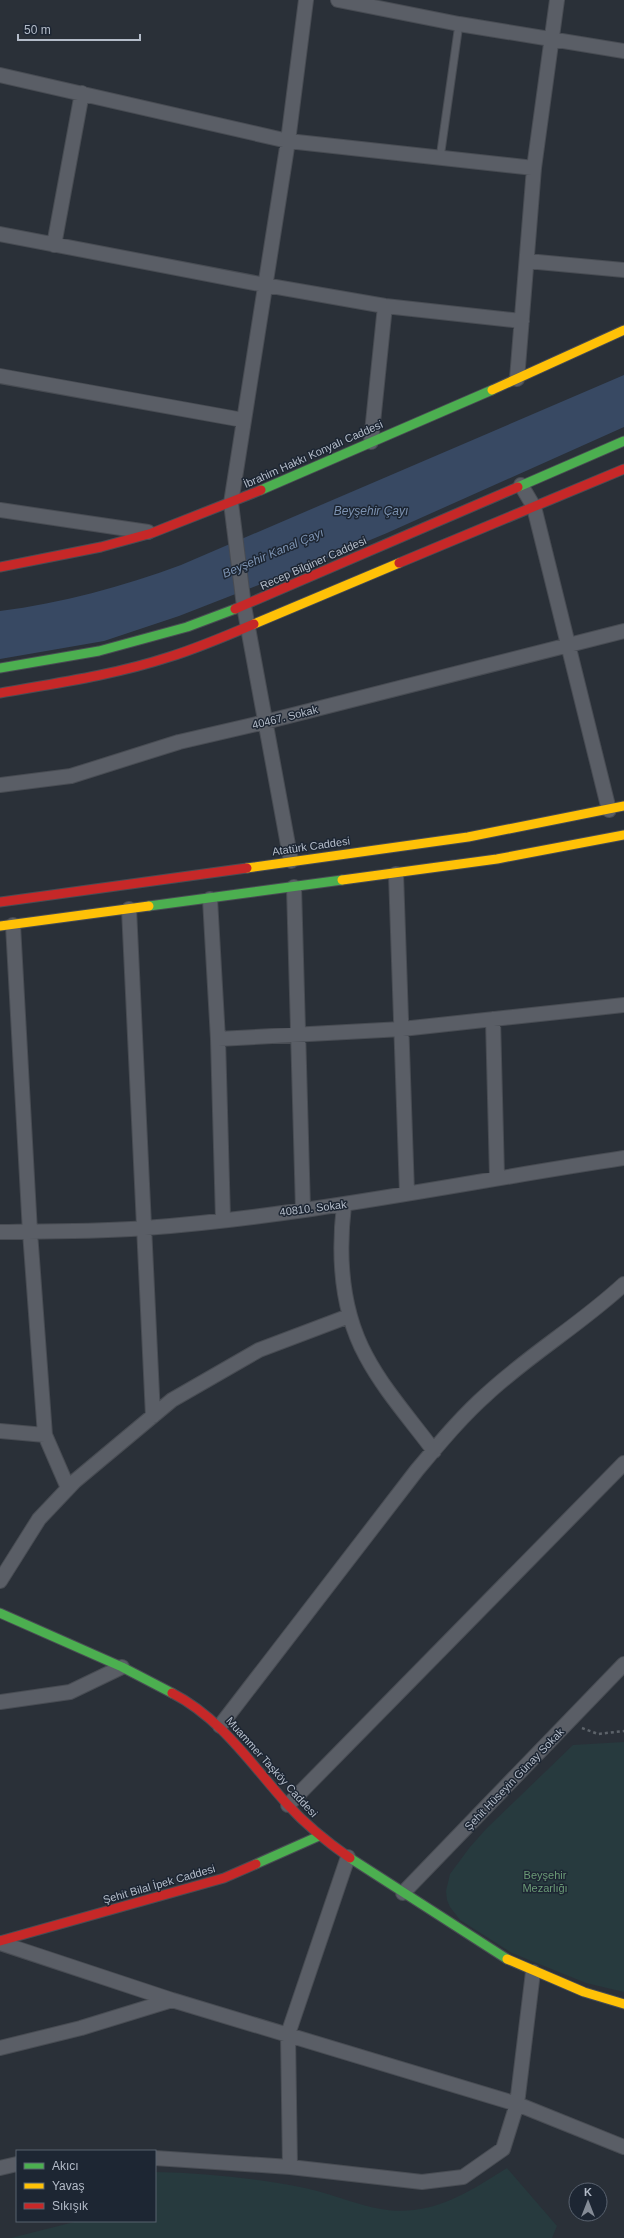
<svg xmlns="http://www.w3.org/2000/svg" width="624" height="2238" viewBox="0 0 624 2238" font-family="Arial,sans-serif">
<rect width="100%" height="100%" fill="#2a3038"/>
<!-- green -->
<path fill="#273a3e" d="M 624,1742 L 624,1992 L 586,1983 L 512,1953 L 460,1920 L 450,1907 L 447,1900 L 446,1891 L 450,1874 L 470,1847 L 486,1829 L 573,1745 Z
M 507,2168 L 557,2226 L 552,2238 L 11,2238 L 78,2221 L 155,2221 L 155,2172 C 206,2173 255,2178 305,2188 C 342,2196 376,2215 414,2210 C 449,2206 478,2186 507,2168 Z"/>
<!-- water -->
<path fill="#384963" d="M 624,375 L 624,427 L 387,533 L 305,567 L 179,616 L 104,641 L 0,659 L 0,611 C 62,603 122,587 181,565 Z"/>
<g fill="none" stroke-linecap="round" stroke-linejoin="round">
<!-- lane casing -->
<g stroke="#484c53" stroke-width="9">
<path id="lane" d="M 440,158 L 459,24"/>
</g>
<!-- street casing -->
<g stroke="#484c53" stroke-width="16">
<path id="street" d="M 338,0 L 459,24 L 624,51
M 0,75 L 288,141 L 534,168
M 0,234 L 265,285 L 385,306 L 522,321
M 54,245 L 82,93
M 527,261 L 624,270
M 0,376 L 243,420
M 517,379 L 534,168 L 557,0
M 371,442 L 385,306
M 521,485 L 534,507 L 609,810
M 0,510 L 148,532
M 0,785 L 71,776 L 179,742 L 265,722 L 624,631
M 291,861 L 244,606 L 231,503 L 288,141 L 306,0
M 396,874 L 407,1193
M 294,887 L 303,1209
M 210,899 L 218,1039 L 223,1219
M 129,909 L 153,1416
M 13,925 L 30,1232 L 45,1435 L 68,1488
M 493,1019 L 497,1177
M 218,1039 L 402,1029 L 624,1005
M 344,1205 C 338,1256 341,1310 366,1356 C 384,1390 411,1420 434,1451
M 0,1232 C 48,1231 97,1232 145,1228 C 306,1216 465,1182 624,1158
M 0,1431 L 45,1435
M 0,1581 L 39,1519 L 75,1481 L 172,1400 L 259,1350 L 349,1316
M 0,1702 L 70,1692 L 122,1667
M 220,1726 L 417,1470 C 439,1444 461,1417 487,1394 C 530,1354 581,1324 624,1284
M 288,1805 L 624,1463
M 403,1893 L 624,1664
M 0,1943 L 172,2000 L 517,2104 L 624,2147
M 0,2048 L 81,2028 L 172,2000
M 155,2158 L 290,2167 L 422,2182 L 463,2177 L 503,2149 L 517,2104 L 533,1972
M 290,2167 L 288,2034 L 348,1857
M 0,2168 L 17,2164"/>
</g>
<!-- fast casing -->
<g stroke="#484c53" stroke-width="11">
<path id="fast" d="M 518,487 L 624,441
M 261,490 L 492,390
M 0,668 L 99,651 L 187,627 L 235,609
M 149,906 L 342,880
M 0,1613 L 122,1667 L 172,1693
M 350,1858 L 507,1959
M 256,1864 L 319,1836"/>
</g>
<!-- slow casing -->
<g stroke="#484c53" stroke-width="11">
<path id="slow" d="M 492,390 L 624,330
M 254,624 L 399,563
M 247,868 L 468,837 L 624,806
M 342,880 L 497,859 L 624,835
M 0,926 L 149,906
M 507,1959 L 584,1992 L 624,2004"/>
</g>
<!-- jam casing -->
<g stroke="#484c53" stroke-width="11">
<path id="jam" d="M 399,563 L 624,469
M 0,567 L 101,547 L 152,533 L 261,490
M 235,609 L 518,487
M 0,693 C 57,683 114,675 169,657 C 198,648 226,636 254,624
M 0,902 L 247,868
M 172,1693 C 221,1718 251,1764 287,1804 C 306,1825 327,1842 350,1858
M 0,1941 L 224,1878 L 256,1864"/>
</g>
<!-- path -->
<path stroke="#5d636a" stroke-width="2.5" stroke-dasharray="3 3" stroke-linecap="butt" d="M 582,1728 L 598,1734 L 624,1731"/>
<!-- lane -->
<use href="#lane" stroke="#5a5e66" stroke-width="7"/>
<!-- street -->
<use href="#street" stroke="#5a5e66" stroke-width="14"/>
<!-- fast -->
<use href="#fast" stroke="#4caf50" stroke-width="9"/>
<!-- slow -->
<use href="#slow" stroke="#ffc107" stroke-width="9"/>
<!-- jam -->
<use href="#jam" stroke="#c62828" stroke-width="9"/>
</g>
<g text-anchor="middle" stroke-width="3" stroke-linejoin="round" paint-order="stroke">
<!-- street labels -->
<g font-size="11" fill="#b4bcc9" stroke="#1d2633">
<text transform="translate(313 454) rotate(-24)" y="4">İbrahim Hakkı Konyalı Caddesi</text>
<text transform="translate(313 563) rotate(-24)" y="4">Recep Bilginer Caddesi</text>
<text transform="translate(285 717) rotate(-14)" y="4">40467. Sokak</text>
<text transform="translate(311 846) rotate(-8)" y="4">Atatürk Caddesi</text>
<text transform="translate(313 1208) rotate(-7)" y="4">40810. Sokak</text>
<text transform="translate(272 1767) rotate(48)" y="4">Muammer Taşköy Caddesi</text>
<text transform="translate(514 1779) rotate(-46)" y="4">Şehit Hüseyin Günay Sokak</text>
<text transform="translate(159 1884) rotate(-16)" y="4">Şehit Bilal İpek Caddesi</text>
</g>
<!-- park labels -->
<g font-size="11" fill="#6b9a76" stroke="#1d2633">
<text x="545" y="1879">Beyşehir<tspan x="545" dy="13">Mezarlığı</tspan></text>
</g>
<!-- water labels -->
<g font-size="12" font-style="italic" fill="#7c92b1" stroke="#1d2633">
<text x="371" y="515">Beyşehir Çayı</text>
<text transform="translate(273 553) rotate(-23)" y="4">Beyşehir Kanal Çayı</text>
</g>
</g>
<!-- legend -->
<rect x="16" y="2150" width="140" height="72" fill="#1d2633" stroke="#59626f"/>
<rect x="24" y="2163" width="20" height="6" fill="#4caf50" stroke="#59626f"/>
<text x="52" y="2170" font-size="12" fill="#b4bcc9">Akıcı</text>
<rect x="24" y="2183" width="20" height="6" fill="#ffc107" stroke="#59626f"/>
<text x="52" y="2190" font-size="12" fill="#b4bcc9">Yavaş</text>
<rect x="24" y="2203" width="20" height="6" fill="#c62828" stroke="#59626f"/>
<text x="52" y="2210" font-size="12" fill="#b4bcc9">Sıkışık</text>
<!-- north arrow -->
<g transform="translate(588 2202)"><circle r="19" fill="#1d2633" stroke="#59626f"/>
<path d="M0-3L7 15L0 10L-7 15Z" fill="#848b96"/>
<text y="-6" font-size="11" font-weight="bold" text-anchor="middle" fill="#b4bcc9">K</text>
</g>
<!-- scale -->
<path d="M18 34v6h122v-6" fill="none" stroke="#b4bcc9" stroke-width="2"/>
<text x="24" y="34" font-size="12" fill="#b4bcc9" stroke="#1d2633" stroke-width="3" paint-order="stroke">50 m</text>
</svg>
